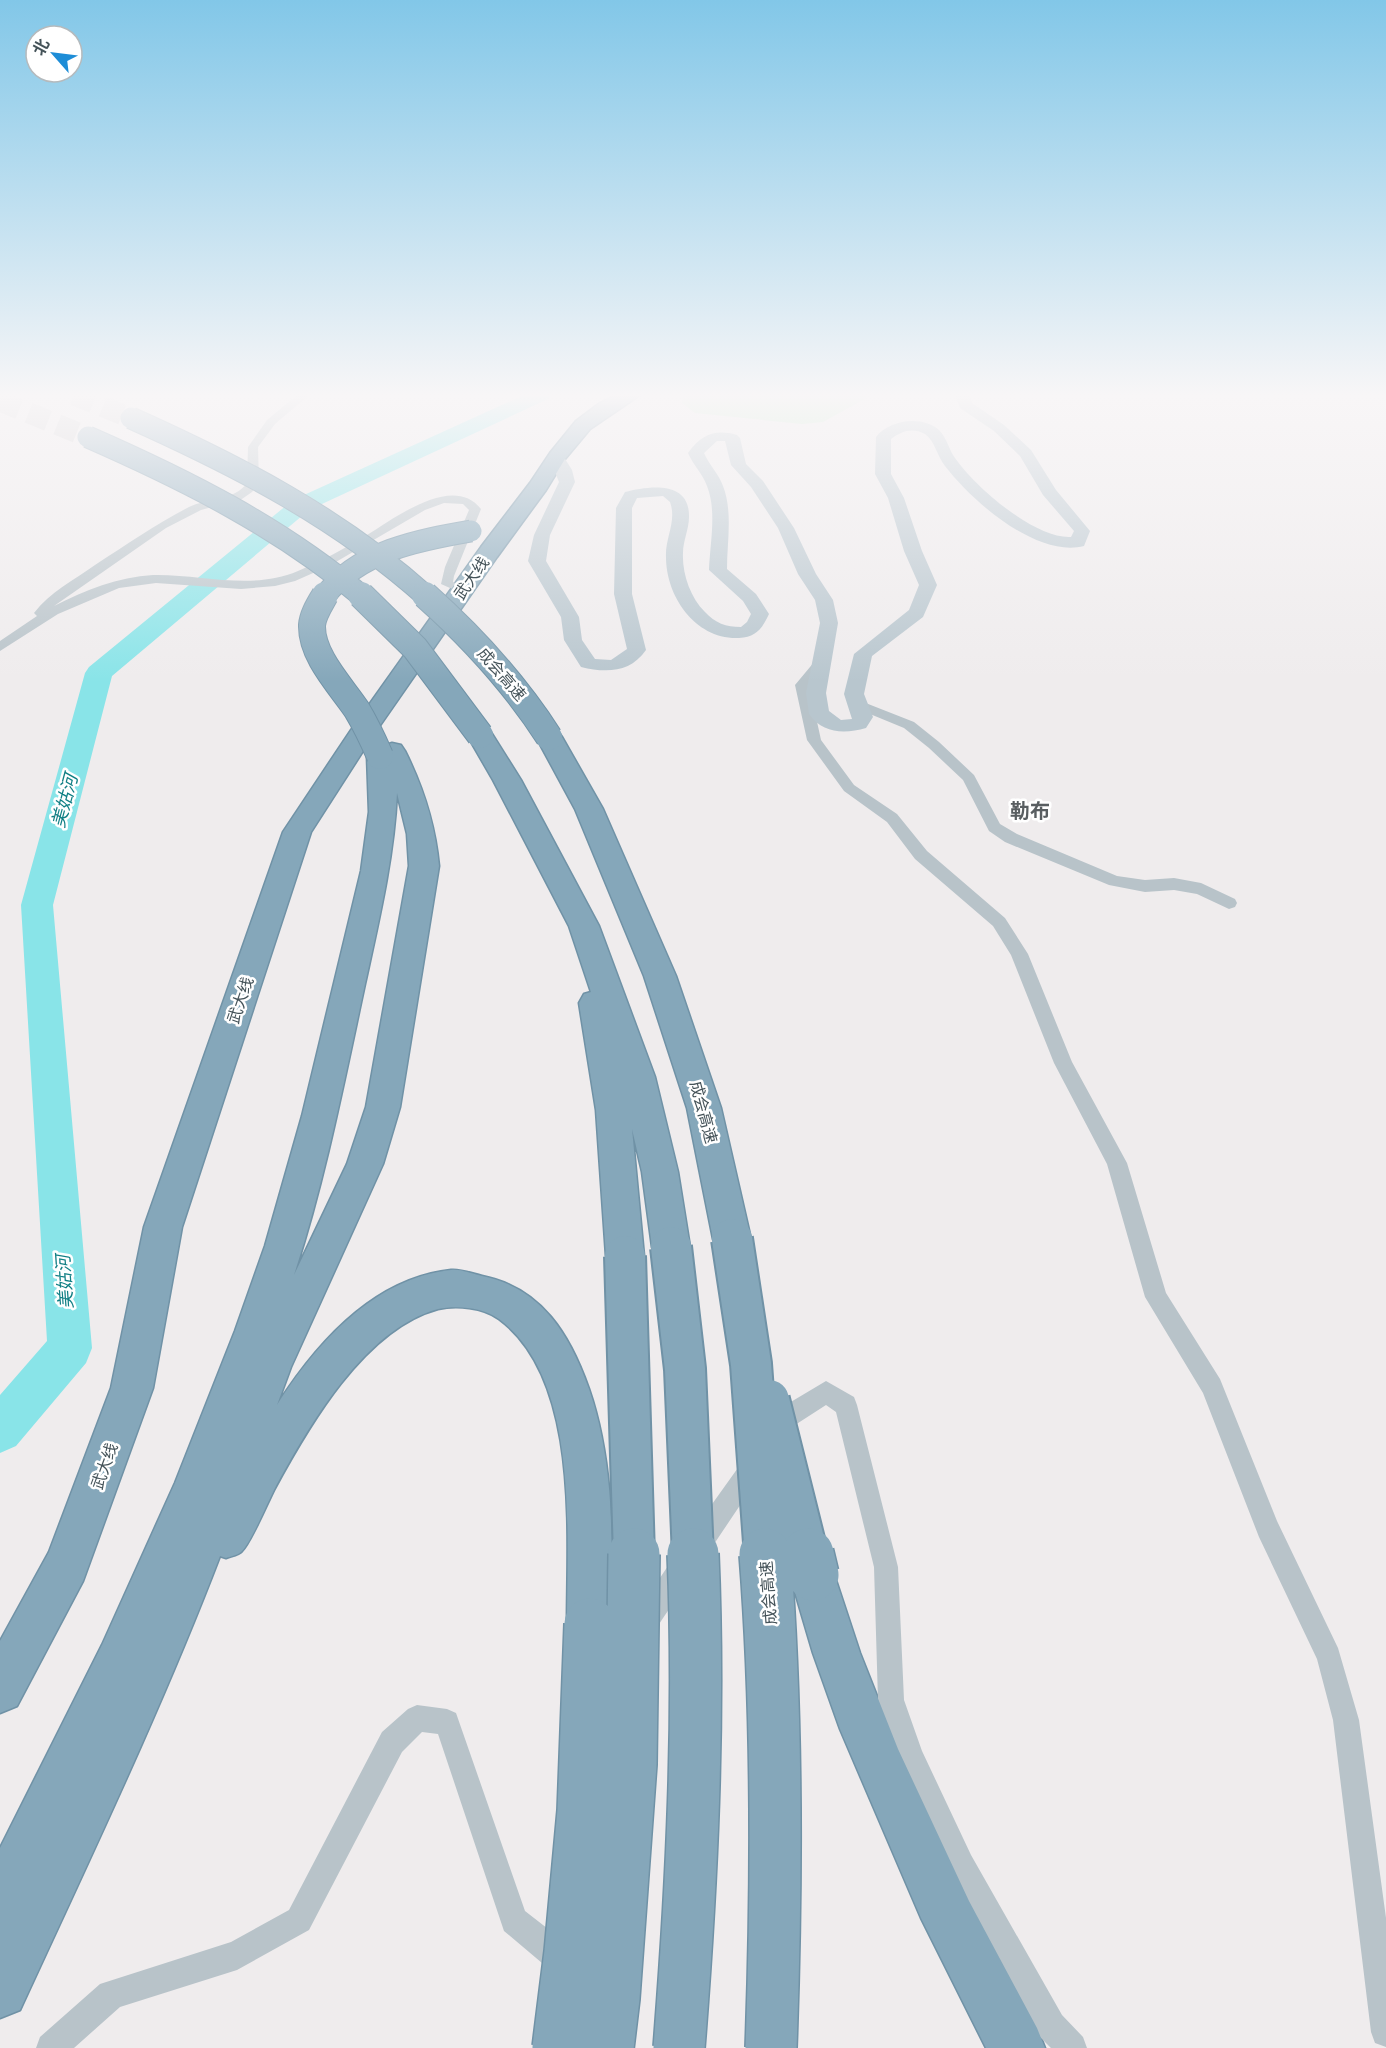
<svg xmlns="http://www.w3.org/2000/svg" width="1386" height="2048" viewBox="0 0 1386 2048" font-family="Signika,'Noto Sans SC',sans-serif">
<rect width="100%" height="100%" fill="#efeced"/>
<!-- green -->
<path fill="#bbecc6" d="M 683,395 L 872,395 L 823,422 L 802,424 L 695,413 L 682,403 Z"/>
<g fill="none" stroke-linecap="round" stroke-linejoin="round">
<!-- river -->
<path fill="#89e4e8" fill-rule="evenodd" d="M 524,395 L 551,395 L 548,399 L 309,510 L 112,676 L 53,905 L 92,1348 L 86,1363 L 16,1446 L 0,1453 L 0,1395 L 47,1341 L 21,905 L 85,673 L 89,667 L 293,500 Z"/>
<!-- highway-tunnel -->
<path stroke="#cdcdcf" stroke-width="21" stroke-dasharray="21 10" stroke-linecap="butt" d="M 74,395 L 131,418
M 0,401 L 88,437"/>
<!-- highway casing -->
<g stroke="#7092a6" stroke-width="3">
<path id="highway" d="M 616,395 L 640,395 L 590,429 L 565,459 L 546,490 L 497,557 L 372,737 L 311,832 L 182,1227 L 153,1388 L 83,1581 L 17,1706 L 0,1713 L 0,1641 L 49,1552 L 111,1388 L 144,1227 L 283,832 L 351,730 L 481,547 L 530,483 L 550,453 L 576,421 L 600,403 Z
M 480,727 L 489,729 L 521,780 L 599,926 L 655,1077 L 678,1172 L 690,1247 L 684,1259 L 671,1264 L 658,1259 L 652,1247 L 642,1172 L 632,1129 L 644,1256 L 639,1268 L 625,1273 L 611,1268 L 606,1256 L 596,1110 L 579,1003 L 584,994 L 591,992 L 569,926 L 493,780 L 467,735 L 471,729 Z
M 549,729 L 558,731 L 562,737 L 603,809 L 676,976 L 721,1108 L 751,1239 L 745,1251 L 732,1256 L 719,1251 L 713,1239 L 687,1108 L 644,976 L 575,809 L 536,737 L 540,731 Z
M 392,743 L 401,745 L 405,751 C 424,789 435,824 439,866 L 400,1107 L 383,1164 L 291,1367 L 277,1405 C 316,1344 374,1278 451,1270 C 461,1269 473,1274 482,1276 C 542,1288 570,1335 589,1389 C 615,1464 612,1546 613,1624 L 607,1641 L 590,1647 L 573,1641 L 567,1624 C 567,1534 580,1379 499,1319 C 483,1307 456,1305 438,1309 C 364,1329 308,1427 274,1490 C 267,1504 251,1542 242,1551 C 239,1555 231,1556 226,1558 L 220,1556 C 161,1710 89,1860 20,2010 L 0,2018 L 0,1848 L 102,1645 L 175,1483 L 235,1331 L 265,1246 L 302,1116 L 361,871 L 369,812 L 367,756 L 371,750 ZM 397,793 L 407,834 L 409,866 L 366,1107 L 347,1164 L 294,1275 C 325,1180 344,1082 365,984 C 379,920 394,857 397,793 Z
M 813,1552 L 829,1559 L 860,1653 L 898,1749 L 969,1901 L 1037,2028 L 1045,2048 L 986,2048 L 921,1918 L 840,1729 L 813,1653 L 790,1575 L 797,1559 Z"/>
</g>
<!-- street -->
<path fill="#b8c3c9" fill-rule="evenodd" d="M 297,395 L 309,395 L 275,424 L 258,447 L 259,483 L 252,492 L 242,499 L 201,510 L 166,528 L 54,606 C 85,590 118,577 153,575 C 202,574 251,591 298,571 C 322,561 345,548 367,535 C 395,518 453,473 481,509 L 454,576 L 453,582 L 469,589 L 467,592 L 459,592 L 441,584 L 445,567 L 469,510 L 463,504 L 444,503 L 425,510 L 329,566 L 295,581 L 275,586 L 241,589 L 156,583 L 119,588 L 58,614 L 0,651 L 0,641 L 37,616 L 34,613 C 50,592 74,580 95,565 C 126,545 156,524 189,507 C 208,498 234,501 247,483 L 248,447 L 267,420 Z
M 820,660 L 827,664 L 809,685 L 821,740 L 854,785 L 897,814 L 927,851 L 1005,918 L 1028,954 L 1072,1062 L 1127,1163 L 1166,1293 L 1220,1379 L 1277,1521 L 1338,1648 L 1359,1720 L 1386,1918 L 1386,2047 L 1375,2043 L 1371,2032 L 1333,1720 L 1317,1659 L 1259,1537 L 1203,1393 L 1145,1297 L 1107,1164 L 1054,1063 L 1011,955 L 993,926 L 915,859 L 887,822 L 844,791 L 807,740 L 795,685 L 815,661 Z
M 858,700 L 914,722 L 939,742 L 974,775 L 1000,824 L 1017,834 L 1117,876 L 1145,880 L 1174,878 L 1201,883 L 1235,899 L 1237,903 L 1235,907 L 1229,909 L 1197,894 L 1174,890 L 1145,892 L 1109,885 L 1005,842 L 989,831 L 963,780 L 929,748 L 904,728 L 853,707 L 851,704 L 853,701 Z
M 826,1381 L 854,1397 L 857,1405 L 898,1567 L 904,1700 L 922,1751 L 971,1855 L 1062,2015 L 1083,2037 L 1087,2048 L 1051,2048 L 1040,2037 L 951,1875 L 900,1766 L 878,1700 L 874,1567 L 836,1412 L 826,1405 L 795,1425 L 786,1439 L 778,1442 L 770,1439 L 766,1431 L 779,1409 Z
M 753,1454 L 761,1458 L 765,1466 L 761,1474 L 708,1553 L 699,1556 L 690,1553 L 687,1544 L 690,1535 L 745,1458 Z
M 681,1557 L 690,1560 L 693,1569 L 690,1578 L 655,1630 L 646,1634 L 637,1630 L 633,1621 L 637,1612 L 672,1560 Z
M 417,1705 L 447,1709 L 456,1713 L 525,1911 L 552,1932 L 563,1927 L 573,1932 L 578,1942 C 572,1955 566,1961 553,1967 L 542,1963 L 504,1931 L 438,1734 L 422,1732 L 402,1752 L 309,1930 L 237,1970 L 120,2007 L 74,2048 L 36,2048 L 40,2037 L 100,1984 L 231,1942 L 289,1910 L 382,1732 L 408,1709 Z"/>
<!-- secondary -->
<path fill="#b8c6ce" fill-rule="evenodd" d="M 955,395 L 969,395 L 972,403 L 1004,425 L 1031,450 L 1056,490 L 1090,531 L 1084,546 C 1036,558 972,501 945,466 C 937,456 935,441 925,434 C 913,427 901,431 891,439 L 891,474 L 904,498 L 922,551 L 937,585 L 923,617 L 872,656 L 864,694 L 873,717 L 866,728 C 845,734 823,734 809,714 L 806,693 L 820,623 L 815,600 L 798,574 L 778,528 L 751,487 L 731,465 L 725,441 L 717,441 L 704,453 C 709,465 719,474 723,486 C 733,512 727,542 727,569 L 756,594 L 769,614 C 762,629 756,637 739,638 C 696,640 666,597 666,557 C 665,538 677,521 670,502 L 663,496 L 637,498 L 632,508 L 632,594 L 646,650 C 630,673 606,673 581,667 L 564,640 L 561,617 L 528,561 L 534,535 L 559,482 L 549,457 L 557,452 L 562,454 L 572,470 L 575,482 L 550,535 L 546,561 L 579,617 L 582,640 L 595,659 L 611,660 L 627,649 L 614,594 L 616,508 L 625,492 C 649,486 690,480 689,517 C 689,529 683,541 683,553 C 682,573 690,597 705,612 C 715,623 726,627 741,627 L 747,622 L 751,614 L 743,601 L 709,570 C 710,543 717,511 707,486 C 703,474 693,465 688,453 C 702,434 715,429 737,435 L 740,438 L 746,464 L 763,481 L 794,528 L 816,574 L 833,600 L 838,623 L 826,693 L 829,711 L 841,720 L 852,719 L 844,694 L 854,654 L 909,610 L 919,585 L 904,551 L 888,498 L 875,474 L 876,437 C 889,420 922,415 939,430 C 947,438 949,450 955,458 C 975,487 1035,539 1071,537 L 1074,531 L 1043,495 L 1020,456 L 994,431 L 960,408 Z"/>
<!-- highway -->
<use href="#highway" fill="#85a7ba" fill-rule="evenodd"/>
<!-- highway-bridge-far3 casing -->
<g stroke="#7092a6" stroke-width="23" stroke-linecap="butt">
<path id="highway-bridge-far3" d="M 131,418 C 238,466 339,518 427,597
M 88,437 C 186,480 280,527 363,597
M 324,597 C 358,551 419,540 471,531"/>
</g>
<!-- highway-bridge-far2 casing -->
<g stroke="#7092a6" stroke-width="28" stroke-linecap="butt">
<path id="highway-bridge-far2" d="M 325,595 C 320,604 313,614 312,625 C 311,656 341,686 357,710 C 366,725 373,740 380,756
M 361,595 L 415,648 L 480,735
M 425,595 C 472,637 515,684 549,737"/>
</g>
<!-- highway-bridge-far1 casing -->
<g stroke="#7092a6" stroke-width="44" stroke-linecap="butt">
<path id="highway-bridge-far1" d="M 732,1239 L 751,1364 L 765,1556
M 671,1247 L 685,1369 L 693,1556
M 625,1256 L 634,1556
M 769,1400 L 808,1556"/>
</g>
<!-- highway-bridge casing -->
<g stroke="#7092a6" stroke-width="54" stroke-linecap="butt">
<path id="highway-bridge" d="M 765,1554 C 778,1718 777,1884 771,2048
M 808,1554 L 813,1575
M 558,2048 L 570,1952 L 583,1811 L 590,1624
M 608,2048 L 614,1998 L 631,1764 L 634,1554
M 679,2048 C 692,1884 700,1719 693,1554"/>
</g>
<!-- highway-bridge-far3 -->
<use href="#highway-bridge-far3" stroke="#85a7ba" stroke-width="21"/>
<!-- highway-bridge-far2 -->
<use href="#highway-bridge-far2" stroke="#85a7ba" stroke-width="26"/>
<!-- highway-bridge-far1 -->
<use href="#highway-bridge-far1" stroke="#85a7ba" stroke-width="40"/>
<!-- highway-bridge -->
<use href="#highway-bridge" stroke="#85a7ba" stroke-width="51"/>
</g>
<!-- sky -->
<linearGradient id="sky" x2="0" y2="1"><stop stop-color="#82c7e8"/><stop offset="0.58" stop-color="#f8f6f7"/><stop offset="1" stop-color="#f8f6f7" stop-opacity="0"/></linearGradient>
<rect width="1386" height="682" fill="url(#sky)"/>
<g text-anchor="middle" stroke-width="5" stroke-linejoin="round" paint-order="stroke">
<!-- street labels -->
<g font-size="16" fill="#455359" stroke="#fff">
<text transform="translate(471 578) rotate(-55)" y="6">武大线</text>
<text transform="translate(502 674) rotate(49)" y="6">成会高速</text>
<text transform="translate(240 1000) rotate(-71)" y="6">武大线</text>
<text transform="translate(704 1112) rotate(75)" y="6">成会高速</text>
<text transform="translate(104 1466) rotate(-70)" y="6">武大线</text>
<text transform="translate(768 1593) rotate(-94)" y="6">成会高速</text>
</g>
<!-- water labels -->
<g font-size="18" font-style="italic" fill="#107f84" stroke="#fff">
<text transform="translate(65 801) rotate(-75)" y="6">美姑河</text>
<text transform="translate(65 1282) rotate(-94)" y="6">美姑河</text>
</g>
<!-- quarter labels -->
<g font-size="20" font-weight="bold" fill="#595e61" stroke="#fff">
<text x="1030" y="818">勒布</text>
</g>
</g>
<!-- north arrow -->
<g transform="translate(54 54) rotate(298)"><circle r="28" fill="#ffffff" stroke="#b5babd" stroke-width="1.5"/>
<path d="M0-4.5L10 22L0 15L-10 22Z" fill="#1e8dd7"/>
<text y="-9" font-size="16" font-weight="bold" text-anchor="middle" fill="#455359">北</text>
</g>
</svg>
